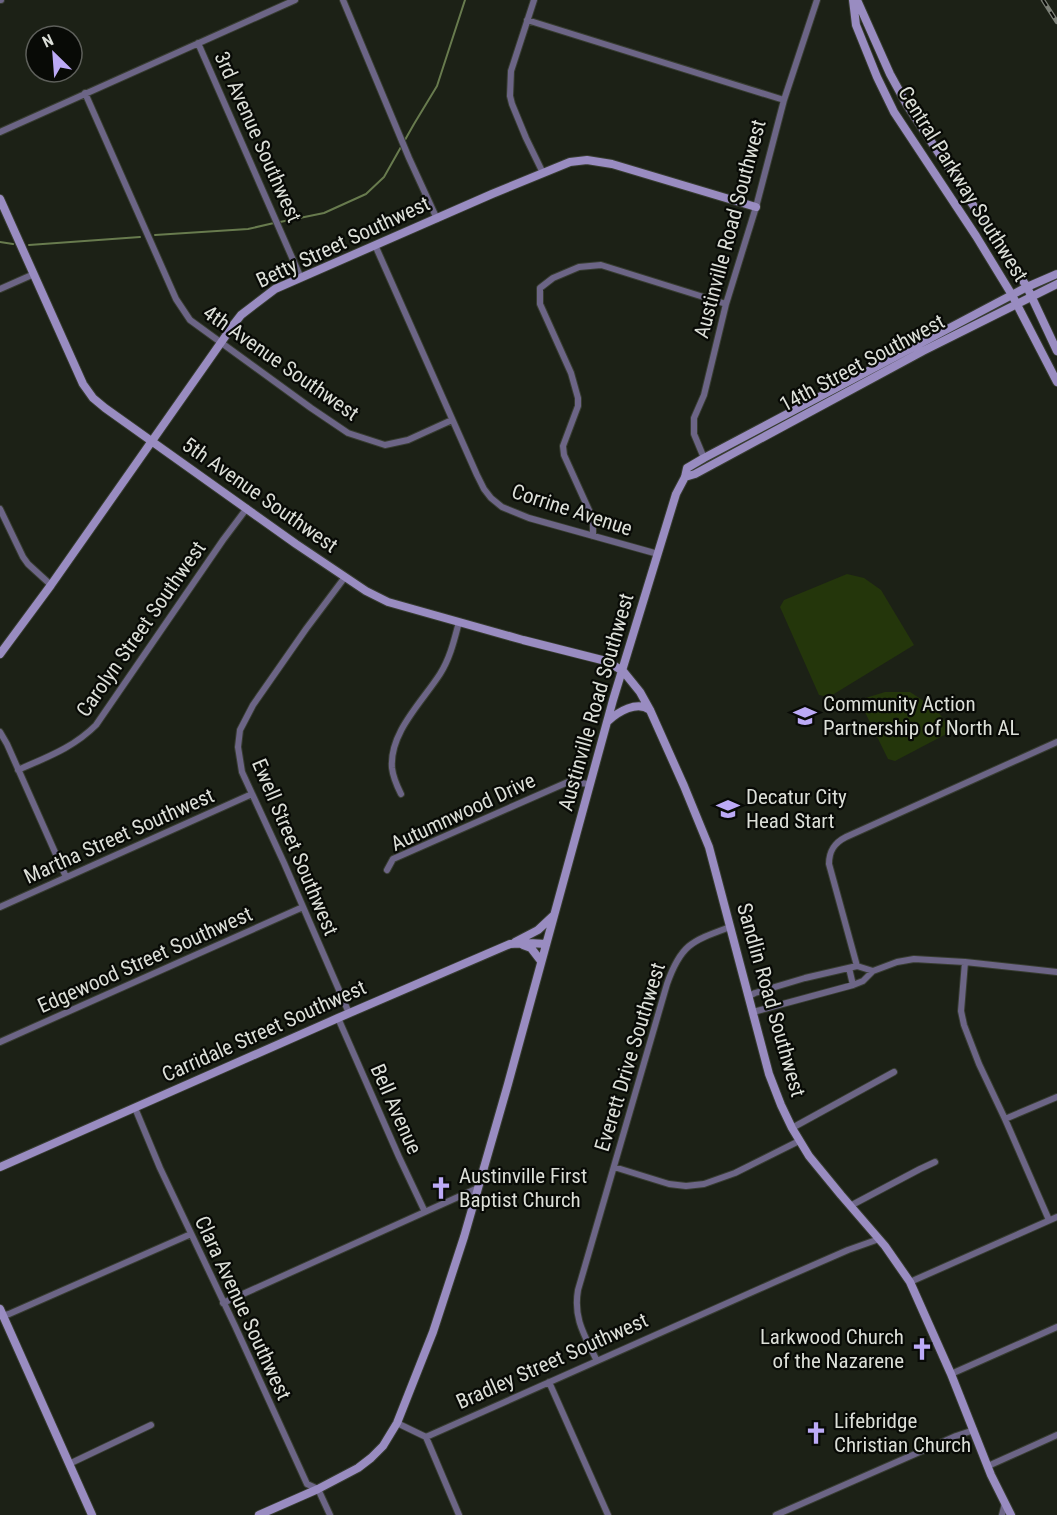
<svg xmlns="http://www.w3.org/2000/svg" width="1057" height="1515" viewBox="0 0 1057 1515" font-family="'Roboto Condensed',sans-serif">
<rect width="100%" height="100%" fill="#1c2116"/>
<!-- garden -->
<path fill="#24360b" d="M 847,574 L 864,578 L 881,590 L 914,645 L 829,697 L 819,695 L 780,607 L 784,600 Z
M 885,692 L 910,692 L 936,709 L 952,731 L 895,761 L 888,759 L 859,700 Z"/>
<g fill="none" stroke-linecap="round" stroke-linejoin="round">
<!-- stream -->
<path stroke="#687b4e" stroke-width="2" d="M 280,222 L 324,213 L 366,194 L 384,177 L 414,124 L 437,86 L 465,0
M 155,235 L 248,229 L 274,223
M 0,242 L 13,244
M 29,245 L 140,237"/>
<!-- street casing -->
<g stroke="#373c31" stroke-width="8">
<path id="street" d="M 0,0 L 1,0
M 343,0 L 409,158 L 437,219
M 534,0 L 511,71 L 510,96 L 512,104 L 526,138 L 543,173
M 527,20 L 784,100
M 198,43 L 301,278
M 85,93 L 176,299 L 190,320 L 311,408 L 348,433 L 385,445 L 408,440 L 452,420
M 0,132 L 295,0
M 375,245 L 477,475 L 484,489 L 491,498 L 502,507 L 529,518 L 658,554
M 0,289 L 34,274
M 704,458 L 694,434 L 694,418 L 704,395 L 726,304 L 756,207 L 784,100 L 817,0
M 0,509 L 23,557 L 28,564 L 51,585
M 593,536 L 593,519 L 564,455 L 563,446 L 578,406 L 578,398 L 571,373 L 540,304 L 540,288 L 553,278 L 579,267 L 601,265 L 726,304
M 345,577 L 306,629 L 253,705 L 240,730 L 238,747 L 242,772 L 284,863 L 349,1013
M 0,732 L 7,744 L 66,877
M 18,770 C 47,757 73,748 96,725 L 223,540 L 247,508
M 401,794 C 397,786 393,777 392,768 C 389,733 422,702 440,674 C 450,658 454,641 459,622
M 387,870 L 393,859 L 568,782 L 590,784
M 0,907 L 252,794
M 965,962 L 961,1011 L 964,1025 L 979,1064 L 1005,1119 L 1049,1220
M 857,966 L 829,864 C 829,851 834,843 846,837 L 1057,742
M 849,968 L 853,985
M 749,996 L 755,993 L 805,978 L 857,966 L 873,971
M 753,1012 L 853,985 L 863,981 L 873,971 L 897,962 L 914,959 L 965,962 L 1057,972
M 338,1018 L 399,1157 L 425,1212
M 0,1042 L 303,907
M 135,1108 L 160,1168 L 235,1326 L 307,1484 L 318,1489 L 330,1515
M 1005,1119 L 1057,1097
M 792,1128 L 894,1072
M 614,1167 L 669,1184 L 686,1186 L 704,1184 L 735,1173 L 799,1141
M 850,1206 L 920,1169 L 935,1162
M 910,1282 L 1057,1217
M 223,1303 L 478,1188
M 0,1316 L 9,1314 L 191,1234
M 597,1361 C 585,1336 573,1319 578,1290 L 667,984 C 681,944 692,941 730,927
M 951,1374 L 1057,1327
M 549,1382 L 608,1515
M 397,1423 L 426,1437 L 777,1281 L 848,1250 L 879,1239
M 426,1437 L 459,1515
M 69,1464 L 151,1425
M 988,1466 L 1057,1435
M 776,1515 L 956,1436 L 974,1430
M 1002,1515 L 1005,1503"/>
</g>
<!-- secondary casing -->
<g stroke="#373c31" stroke-width="10">
<path id="secondary" d="M 853,0 L 856,25 L 877,77 L 894,112 L 976,236 L 1012,295 L 1057,382
M 857,0 L 890,74 L 907,105 L 1027,287 L 1057,351
M 0,199 L 83,384 L 93,398 L 105,408 L 296,544 L 366,591 L 388,602 L 523,640 L 606,661 L 623,671 L 640,692 L 650,710 L 684,786 L 709,847 L 769,1074 L 781,1105 L 792,1128 L 809,1156 L 841,1195 L 885,1246 L 910,1282 L 951,1374 L 991,1475 L 1011,1515
M 685,477 L 695,474 L 923,351 L 1057,284
M 0,654 L 51,585 L 234,324 L 241,315 L 275,289 L 492,194 L 570,162 L 587,160 L 612,164 L 756,207
M 608,721 C 618,712 637,700 650,710
M 515,942 L 538,930 L 553,916
M 523,945 L 531,948 L 541,961
M 0,1167 L 338,1018 L 510,944 L 529,943 L 546,944
M 0,1309 L 92,1515
M 259,1515 L 318,1489 L 358,1468 L 371,1458 L 383,1446 L 397,1423 L 433,1332 L 464,1237 L 508,1084 L 613,700 L 676,494 L 685,477 L 687,468 L 704,458 L 1027,287 L 1057,274"/>
</g>
<!-- street -->
<use href="#street" stroke="#6c6586" stroke-width="6"/>
<!-- secondary -->
<use href="#secondary" stroke="#998cc1" stroke-width="8"/>
<!-- rail casing -->
<g stroke="#7c8077" stroke-width="4.5">
<path id="rail" d="M 1043,0 L 1057,22"/>
</g>
<!-- rail -->
<use href="#rail" stroke="#080a06" stroke-width="2" stroke-dasharray="7" stroke-linecap="butt"/>
</g>
<!-- icons -->
<defs>
<g id="school-bare" transform="scale(1.8)"><path d="M0-5L7-2L0 1L-7-2ZM-4 1L0 2.5L4 1V4Q0 6-4 4Z" fill="#bcaaf6" stroke="#080a06" stroke-width="2.5" paint-order="stroke"/></g>
<g id="church-bare" transform="scale(1.8)"><path d="M-1.2-6h2.4v3.5h3.3v2.4h-3.3V6h-2.4V-.1h-3.3v-2.4h3.3Z" fill="#bcaaf6" stroke="#080a06" stroke-width="2.5" paint-order="stroke"/></g>
</defs>
<g fill-rule="evenodd">
<use href="#school-bare" x="805" y="716"/>
<use href="#school-bare" x="728" y="809"/>
<use href="#church-bare" x="441" y="1188"/>
<use href="#church-bare" x="922" y="1349"/>
<use href="#church-bare" x="816" y="1433"/>
</g>
<g text-anchor="middle" stroke-width="4.5" stroke-linejoin="round" paint-order="stroke">
<!-- street labels -->
<g font-size="21" fill="#dcdfd8" stroke="#080a06">
<text transform="translate(258 137) rotate(66)" y="7">3rd Avenue Southwest</text>
<text transform="translate(963 184) rotate(58)" y="7">Central Parkway Southwest</text>
<text transform="translate(730 229) rotate(-75)" y="7">Austinville Road Southwest</text>
<text transform="translate(343 242) rotate(-25)" y="7">Betty Street Southwest</text>
<text transform="translate(281 363) rotate(35)" y="7">4th Avenue Southwest</text>
<text transform="translate(862 363) rotate(-28)" y="7">14th Street Southwest</text>
<text transform="translate(260 495) rotate(35)" y="7">5th Avenue Southwest</text>
<text transform="translate(572 510) rotate(18)" y="7">Corrine Avenue</text>
<text transform="translate(141 629) rotate(-55)" y="7">Carolyn Street Southwest</text>
<text transform="translate(596 702) rotate(-74)" y="7">Austinville Road Southwest</text>
<text transform="translate(463 812) rotate(-25)" y="7">Autumnwood Drive</text>
<text transform="translate(119 836) rotate(-24)" y="7">Martha Street Southwest</text>
<text transform="translate(295 847) rotate(67)" y="7">Ewell Street Southwest</text>
<text transform="translate(145 960) rotate(-24)" y="7">Edgewood Street Southwest</text>
<text transform="translate(771 1000) rotate(74)" y="7">Sandlin Road Southwest</text>
<text transform="translate(264 1031) rotate(-24)" y="7">Carridale Street Southwest</text>
<text transform="translate(630 1057) rotate(-73)" y="7">Everett Drive Southwest</text>
<text transform="translate(396 1109) rotate(66)" y="7">Bell Avenue</text>
<text transform="translate(243 1308) rotate(65)" y="7">Clara Avenue Southwest</text>
<text transform="translate(552 1361) rotate(-24)" y="7">Bradley Street Southwest</text>
</g>
<!-- poi labels -->
<g font-size="21" fill="#dcdfd8" stroke="#080a06" text-anchor="start">
<text x="823" y="711">Community Action<tspan x="823" dy="24">Partnership of North AL</tspan></text>
<text x="746" y="804">Decatur City<tspan x="746" dy="24">Head Start</tspan></text>
<text x="459" y="1183">Austinville First<tspan x="459" dy="24">Baptist Church</tspan></text>
<text x="904" y="1344" text-anchor="end">Larkwood Church<tspan x="904" dy="24">of the Nazarene</tspan></text>
<text x="834" y="1428">Lifebridge<tspan x="834" dy="24">Christian Church</tspan></text>
</g>
</g>
<!-- north arrow -->
<g transform="translate(54 54) rotate(335)"><circle r="28" fill="#080a06" stroke="#5d5f5a" stroke-width="1.5"/>
<path d="M0-4.5L10 22L0 15L-10 22Z" fill="#bcaaf6"/>
<text y="-9" font-size="16" font-weight="bold" text-anchor="middle" fill="#dcdfd8">N</text>
</g>
</svg>
